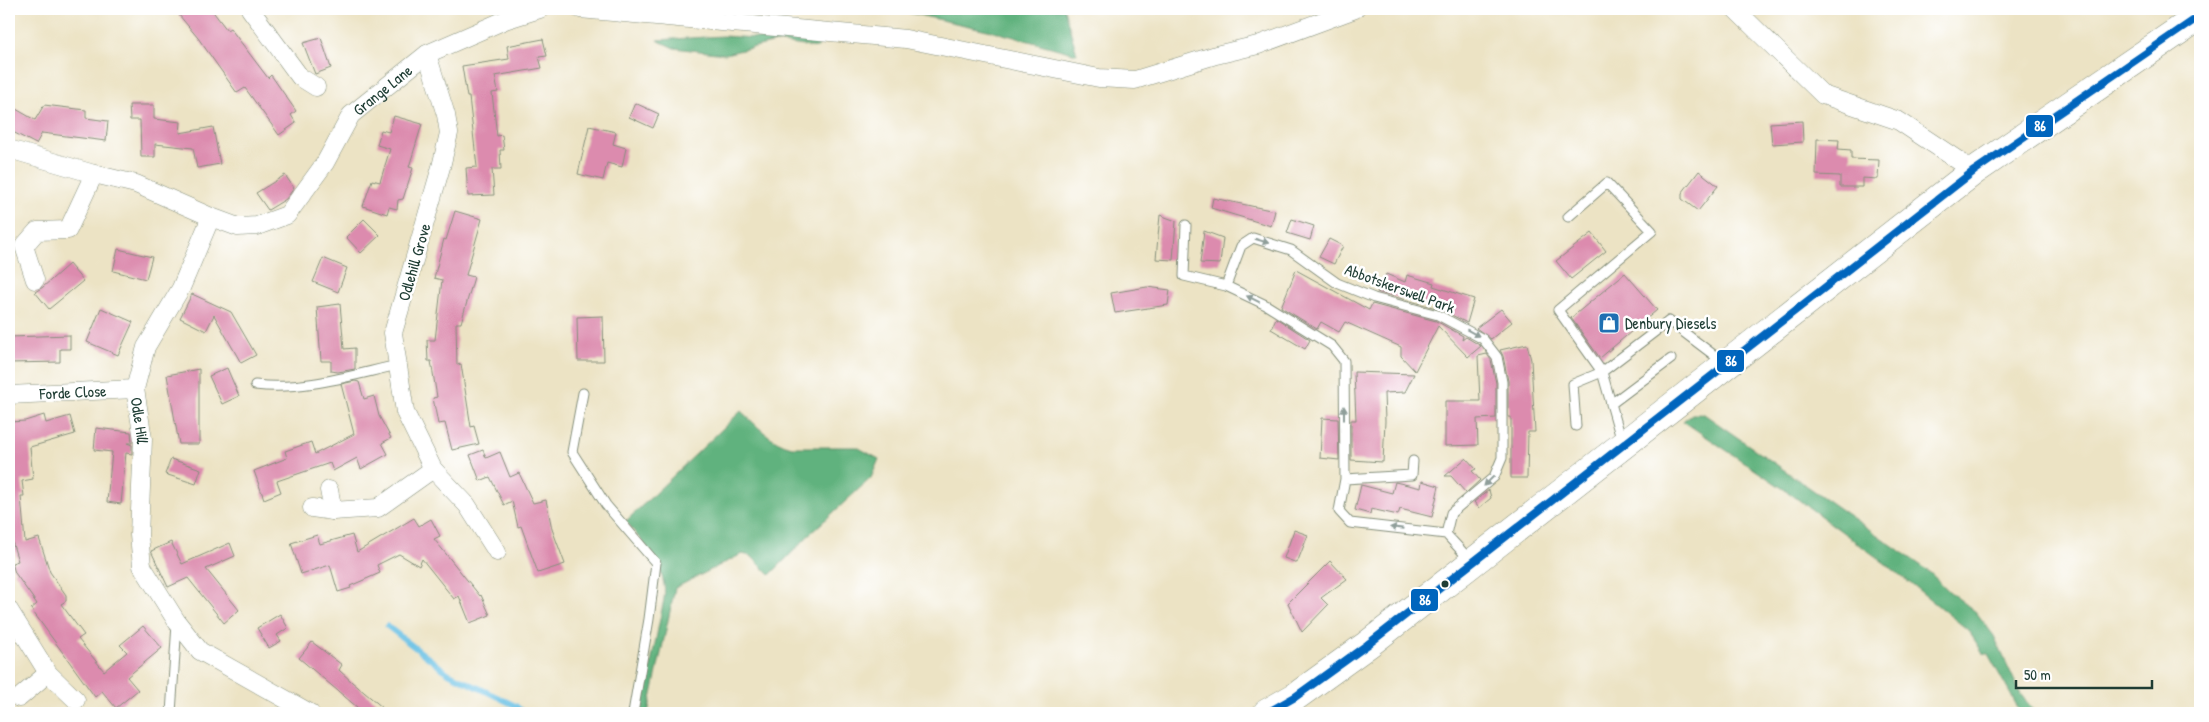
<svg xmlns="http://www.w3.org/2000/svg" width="2209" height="722" viewBox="0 0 2209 722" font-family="'Patrick Hand',sans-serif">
<rect width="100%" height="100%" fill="#fff"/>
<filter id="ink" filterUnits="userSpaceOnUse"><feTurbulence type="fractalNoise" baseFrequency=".02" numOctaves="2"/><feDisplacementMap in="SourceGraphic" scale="10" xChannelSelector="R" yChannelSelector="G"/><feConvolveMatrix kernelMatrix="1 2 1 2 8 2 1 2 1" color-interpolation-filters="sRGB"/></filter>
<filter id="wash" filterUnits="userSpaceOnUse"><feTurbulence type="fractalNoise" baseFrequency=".0096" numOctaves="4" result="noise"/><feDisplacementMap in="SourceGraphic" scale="20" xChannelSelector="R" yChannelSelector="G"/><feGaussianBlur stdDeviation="1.12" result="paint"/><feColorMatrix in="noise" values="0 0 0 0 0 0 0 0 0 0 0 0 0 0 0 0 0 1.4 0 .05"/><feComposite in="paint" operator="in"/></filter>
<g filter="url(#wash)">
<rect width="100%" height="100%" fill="#ece3c4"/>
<!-- forest -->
<path fill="#61b27e" stroke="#407859" d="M 891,9 L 1064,9 L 1077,54 L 992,31 Z
M 723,36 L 819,42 L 818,48 L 776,42 L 725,54 L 674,48 L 657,40 Z
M 741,411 C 757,426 771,442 792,447 L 857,447 L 879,459 L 871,478 L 812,532 L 770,575 L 751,556 L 742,554 L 675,588 L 648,713 L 641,713 L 664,599 C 669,570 642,543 626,521 Z
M 1692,414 L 1704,414 L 1926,569 L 1950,592 L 1976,612 L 1994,636 L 2021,695 L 2036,713 L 2021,713 L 1988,654 L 1983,653 L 1968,630 L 1890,567 L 1788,492 L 1683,421 Z"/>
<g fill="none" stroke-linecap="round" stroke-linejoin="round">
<!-- stream -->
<path stroke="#66c0e4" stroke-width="5.5" d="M 387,626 L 448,673 L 516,706 L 524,713"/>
</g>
<g id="blocks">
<!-- building -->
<path fill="#dc8bae" d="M 174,9 L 211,9 L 227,30 L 230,28 L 268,78 L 271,75 L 296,111 L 291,115 L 296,123 L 279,135 L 245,88 L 237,93 L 198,38 Z
M 321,38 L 331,68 L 315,74 L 303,43 Z
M 543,39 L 547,56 L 539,57 L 542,68 L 495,76 L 498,92 L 492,93 L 497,136 L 502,135 L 504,150 L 500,150 L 501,169 L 492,169 L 494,195 L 468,196 L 466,168 L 477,167 L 469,97 L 467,97 L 462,66 L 509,59 L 507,46 Z
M 635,103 L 659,114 L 653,128 L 629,117 Z
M 9,105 L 35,120 L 44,105 L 86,110 L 86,118 L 108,121 L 106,141 L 42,133 L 36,144 L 9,130 Z
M 129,105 L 154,105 L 154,119 L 181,122 L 180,133 L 213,127 L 220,164 L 197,168 L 193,148 L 155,144 L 155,157 L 141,157 L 140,120 L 130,120 Z
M 394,116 L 422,124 L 409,167 L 413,168 L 403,199 L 398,200 L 397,209 L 389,207 L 387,214 L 363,206 L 372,180 L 380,182 L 390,149 L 377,145 L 381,130 L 389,132 Z
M 1802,121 L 1803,142 L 1772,144 L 1770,123 Z
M 589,126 L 616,132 L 613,144 L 626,148 L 622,167 L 607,163 L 603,180 L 578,174 Z
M 1817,139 L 1839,140 L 1838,149 L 1851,150 L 1851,159 L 1879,160 L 1878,179 L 1862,178 L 1862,187 L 1840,187 L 1840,176 L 1816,175 Z
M 1699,171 L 1718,186 L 1698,211 L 1682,199 L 1682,193 Z
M 285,175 L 294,188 L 286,199 L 268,210 L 256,193 Z
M 1213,198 L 1275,211 L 1271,226 L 1211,208 Z
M 455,211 L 482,219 L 466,275 L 474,277 L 461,323 L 456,323 L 457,365 L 461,364 L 471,427 L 474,426 L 479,444 L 452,450 L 445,423 L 438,424 L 433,398 L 437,397 L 431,361 L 428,361 L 427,340 L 435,340 L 442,280 L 434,278 L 444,239 L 446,240 Z
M 1160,215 L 1176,221 L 1173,260 L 1156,259 Z
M 364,219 L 380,235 L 361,253 L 346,237 Z
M 1292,219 L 1314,226 L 1310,240 L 1287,233 Z
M 1204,231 L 1223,238 L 1220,264 L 1200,263 Z
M 1592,233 L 1606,251 L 1571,279 L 1556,261 Z
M 1329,239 L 1343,246 L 1334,264 L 1319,257 Z
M 118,249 L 152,257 L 146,279 L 113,271 Z
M 323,258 L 347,268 L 338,292 L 313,282 Z
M 69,264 L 83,281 L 49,309 L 35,292 L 43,287 Z
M 1296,270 L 1369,310 L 1372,304 L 1436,321 L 1463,336 L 1462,340 L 1466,337 L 1481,346 L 1468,357 L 1438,326 L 1415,371 L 1401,356 L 1401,347 L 1345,322 L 1339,332 L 1321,322 L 1317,329 L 1281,307 Z
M 1625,273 L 1657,310 L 1600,358 L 1571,318 Z
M 1386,274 L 1405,282 L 1407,275 L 1434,283 L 1433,286 L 1474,299 L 1467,323 L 1440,309 L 1377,292 Z
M 1147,287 L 1170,290 L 1168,305 L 1115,313 L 1111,293 Z
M 192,294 L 231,312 L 256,355 L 241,363 L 214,315 L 206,331 L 180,318 Z
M 340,304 L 344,349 L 355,348 L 355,369 L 338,372 L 331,371 L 331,361 L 321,361 L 317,307 Z
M 101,308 L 133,322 L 118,355 L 87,342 Z
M 1501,309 L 1512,322 L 1491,339 L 1476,328 Z
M 603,316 L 604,361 L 578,361 L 577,317 Z
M 1276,318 L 1310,340 L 1305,349 L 1271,329 Z
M 70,335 L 70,349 L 60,349 L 60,362 L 9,363 L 9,337 Z
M 1527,344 L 1531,360 L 1535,432 L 1528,432 L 1527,478 L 1511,478 L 1511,417 L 1508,417 L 1508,381 L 1503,356 L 1500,350 Z
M 1487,354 L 1491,360 L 1496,383 L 1496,418 L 1477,419 L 1478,445 L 1445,446 L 1445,401 L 1480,401 L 1478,356 Z
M 227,368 L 239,396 L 222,404 L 209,376 Z
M 199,369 L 199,444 L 179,444 L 167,375 Z
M 1354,372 L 1414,374 L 1405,392 L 1384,393 L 1385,421 L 1383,462 L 1351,460 L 1351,420 L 1356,420 Z
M 355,381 L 359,382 L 364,399 L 374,396 L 379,416 L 391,438 L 382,443 L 388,454 L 361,469 L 357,458 L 333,471 L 330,463 L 277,481 L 281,492 L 264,499 L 254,471 L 287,458 L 285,451 L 311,442 L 315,454 L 354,434 L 341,384 Z
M 44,415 L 46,423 L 70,416 L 75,434 L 30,447 L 33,479 L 22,481 L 24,496 L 21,496 L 25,542 L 39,538 L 50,572 L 66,595 L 66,601 L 61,604 L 84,635 L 78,639 L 104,671 L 127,652 L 120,645 L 143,626 L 162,648 L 127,677 L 138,690 L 116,708 L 102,691 L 95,697 L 31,609 L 37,604 L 15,573 L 12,563 L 18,561 L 9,532 L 9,422 L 25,421 Z
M 1322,418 L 1338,419 L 1339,460 L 1320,458 Z
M 96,428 L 131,432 L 132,443 L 127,443 L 132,445 L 132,454 L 126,453 L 121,504 L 107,502 L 112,452 L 94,450 Z
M 483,450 L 486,458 L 500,452 L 510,477 L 519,473 L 533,503 L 546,500 L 552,529 L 565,564 L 538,573 L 521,526 L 518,527 L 512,501 L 504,505 L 490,477 L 480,481 L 470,455 Z
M 1466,458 L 1476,469 L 1472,471 L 1480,480 L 1466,493 L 1451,476 L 1445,476 Z
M 171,459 L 201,469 L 196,484 L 165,474 Z
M 1422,481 L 1439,486 L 1432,517 L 1400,509 L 1398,515 L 1371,509 L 1370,514 L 1355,510 L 1361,485 L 1392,493 L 1395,482 L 1421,488 Z
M 1489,490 L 1491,498 L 1479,508 L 1474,502 Z
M 414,518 L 419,526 L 431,519 L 440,536 L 434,539 L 480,596 L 481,595 L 490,615 L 470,623 L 459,596 L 454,599 L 422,559 L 419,566 L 399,554 L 377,565 L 380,573 L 350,586 L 351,588 L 338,592 L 330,565 L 301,574 L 291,543 L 317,535 L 320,544 L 352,535 L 357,552 Z
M 1294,530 L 1308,535 L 1297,563 L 1284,558 Z
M 171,542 L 182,564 L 230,543 L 235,556 L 206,569 L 239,610 L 224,623 L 188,578 L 168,587 L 151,551 Z
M 1330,561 L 1347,579 L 1321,598 L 1328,605 L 1302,632 L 1288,603 Z
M 280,614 L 288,628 L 277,635 L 281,641 L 269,648 L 257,628 Z
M 312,642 L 342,665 L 339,670 L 352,682 L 389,713 L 364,713 L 299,658 Z"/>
</g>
</g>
<g filter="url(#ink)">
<use href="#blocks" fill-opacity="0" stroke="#86907c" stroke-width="1"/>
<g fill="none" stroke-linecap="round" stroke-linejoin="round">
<!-- lane casing -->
<g stroke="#86907c" stroke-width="11">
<path id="lane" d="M 1568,217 L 1607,183 L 1652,231 L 1558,310 L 1602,372 L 1622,442
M 1186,225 L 1184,276 L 1226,286 L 1266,305 L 1332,346 L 1344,361 L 1345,479 L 1339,511 L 1350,523 L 1446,534 L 1470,560
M 1226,286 L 1241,246 L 1253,238 L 1291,250 L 1337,283 L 1374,298 L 1438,315 L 1483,339 L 1497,357 L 1502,382 L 1502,458 L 1494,477 L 1451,513 L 1446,534
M 255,385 C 303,391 352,375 398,365
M 583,393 L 572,452 L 606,505 L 656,563 L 649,619 L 633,713
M 1611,404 L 1671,359
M 1576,426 L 1573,384 L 1602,372 L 1669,321 L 1723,362
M 1345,479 L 1412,475 L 1413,461
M 171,713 L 177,624"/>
</g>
<!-- street casing -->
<g stroke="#86907c" stroke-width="19">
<g id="street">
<path d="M 250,9 L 300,77 L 316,87"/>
<path d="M 580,9 L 906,39 L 1099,78 L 1135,80 L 1216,55 L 1258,45 L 1355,9"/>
<path d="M 1735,9 L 1823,95 L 1899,121 L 1974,171"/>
<path d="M 427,54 L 446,115 L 449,133 L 441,167 L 393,333 L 405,412 L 433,469 L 467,505 L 497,552"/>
<path id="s1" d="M 9,149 L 94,174 L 136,184 L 211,217 L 181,288 L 146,347 L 135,389 L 143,439 L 139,535 L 142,566 L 177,622 L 200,651 L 310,713"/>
<path id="s2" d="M 211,217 L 238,227 L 257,226 L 287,215 L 325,163 L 351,115 L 427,54 L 505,20 L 540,9"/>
<path d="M 35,280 L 24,246 L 37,231 L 68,230 L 94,174"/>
<path id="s3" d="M 9,395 L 135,389"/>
<path d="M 329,490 L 333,511"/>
<path d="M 312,508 L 333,511 L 378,508 L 433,469"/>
<path d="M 9,610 L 48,673 L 76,700"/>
<path d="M 19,698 L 48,673"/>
</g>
</g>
<!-- primary casing -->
<g stroke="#86907c" stroke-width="29">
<path id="primary" d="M 1267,713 L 1295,697 L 1367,645 L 1974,171 L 2200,16"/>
</g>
<!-- lane -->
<use href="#lane" stroke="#fff" stroke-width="9"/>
<!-- street -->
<use href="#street" stroke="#fff" stroke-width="18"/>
<!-- primary -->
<use href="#primary" stroke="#fff" stroke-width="28"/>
<!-- bus-1 casing -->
<g stroke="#fff" stroke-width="11">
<path id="bus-1" d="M 1267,713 L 1295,697 L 1367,645 L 1974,171 L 2200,16"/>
</g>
<!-- bus-1 -->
<use href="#bus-1" stroke="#0065bd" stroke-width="8"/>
</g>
<!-- one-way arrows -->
<defs><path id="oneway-solid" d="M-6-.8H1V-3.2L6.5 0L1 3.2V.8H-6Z" transform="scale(1.25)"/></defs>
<g fill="#8f9e9a">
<use href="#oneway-solid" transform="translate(1262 241) rotate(17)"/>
<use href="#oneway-solid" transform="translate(1253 299) rotate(-154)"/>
<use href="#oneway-solid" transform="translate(1473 333) rotate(28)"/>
<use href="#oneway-solid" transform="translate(1344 413) rotate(-90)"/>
<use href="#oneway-solid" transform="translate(1489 481) rotate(135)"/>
<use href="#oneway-solid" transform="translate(1397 528) rotate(-174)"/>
</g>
</g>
<!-- icons -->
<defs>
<g id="shop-square" transform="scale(1.125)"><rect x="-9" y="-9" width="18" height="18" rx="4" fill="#1f6fb2" stroke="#fff"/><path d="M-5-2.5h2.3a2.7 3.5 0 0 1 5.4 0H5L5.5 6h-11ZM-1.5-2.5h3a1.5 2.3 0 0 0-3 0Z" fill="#fff"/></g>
</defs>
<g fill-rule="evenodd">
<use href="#shop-square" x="1609" y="323"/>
</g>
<!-- markers -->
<circle fill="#1f3d34" stroke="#fff" stroke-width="2" cx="1445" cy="584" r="4.5"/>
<g text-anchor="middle" stroke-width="5" stroke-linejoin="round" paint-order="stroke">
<!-- street labels -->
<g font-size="16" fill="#1f3d34" stroke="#fff">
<text dy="6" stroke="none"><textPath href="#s2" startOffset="239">Grange Lane</textPath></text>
<text transform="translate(414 262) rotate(-74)" y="6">Odlehill Grove</text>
<text transform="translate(1400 288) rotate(20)" y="6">Abbotskerswell Park</text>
<text dy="6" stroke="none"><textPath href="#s3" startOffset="64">Forde Close</textPath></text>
<text dy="6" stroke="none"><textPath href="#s1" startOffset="435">Odle Hill</textPath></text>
</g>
<!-- poi labels -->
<g font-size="16" fill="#1f3d34" stroke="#fff" text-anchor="start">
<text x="1625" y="329">Denbury Diesels</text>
</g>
</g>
<g stroke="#fff" stroke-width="2">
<rect x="2025" y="114" width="29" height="24" rx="5" fill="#0065bd"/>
<rect x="1716" y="349" width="29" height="24" rx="5" fill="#0065bd"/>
<rect x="1410" y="588" width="29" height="24" rx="5" fill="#0065bd"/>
</g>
<g font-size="14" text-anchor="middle" font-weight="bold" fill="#fff">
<text x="2040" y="131">86</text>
<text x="1731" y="366">86</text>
<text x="1425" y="605">86</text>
</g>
<!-- margin -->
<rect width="2209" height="722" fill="none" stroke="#fff" stroke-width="30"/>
<!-- scale -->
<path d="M2016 680v8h136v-8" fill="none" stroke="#1f3d34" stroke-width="2.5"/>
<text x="2024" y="680" font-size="15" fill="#1f3d34" stroke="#ffffff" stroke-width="4" paint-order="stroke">50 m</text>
</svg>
